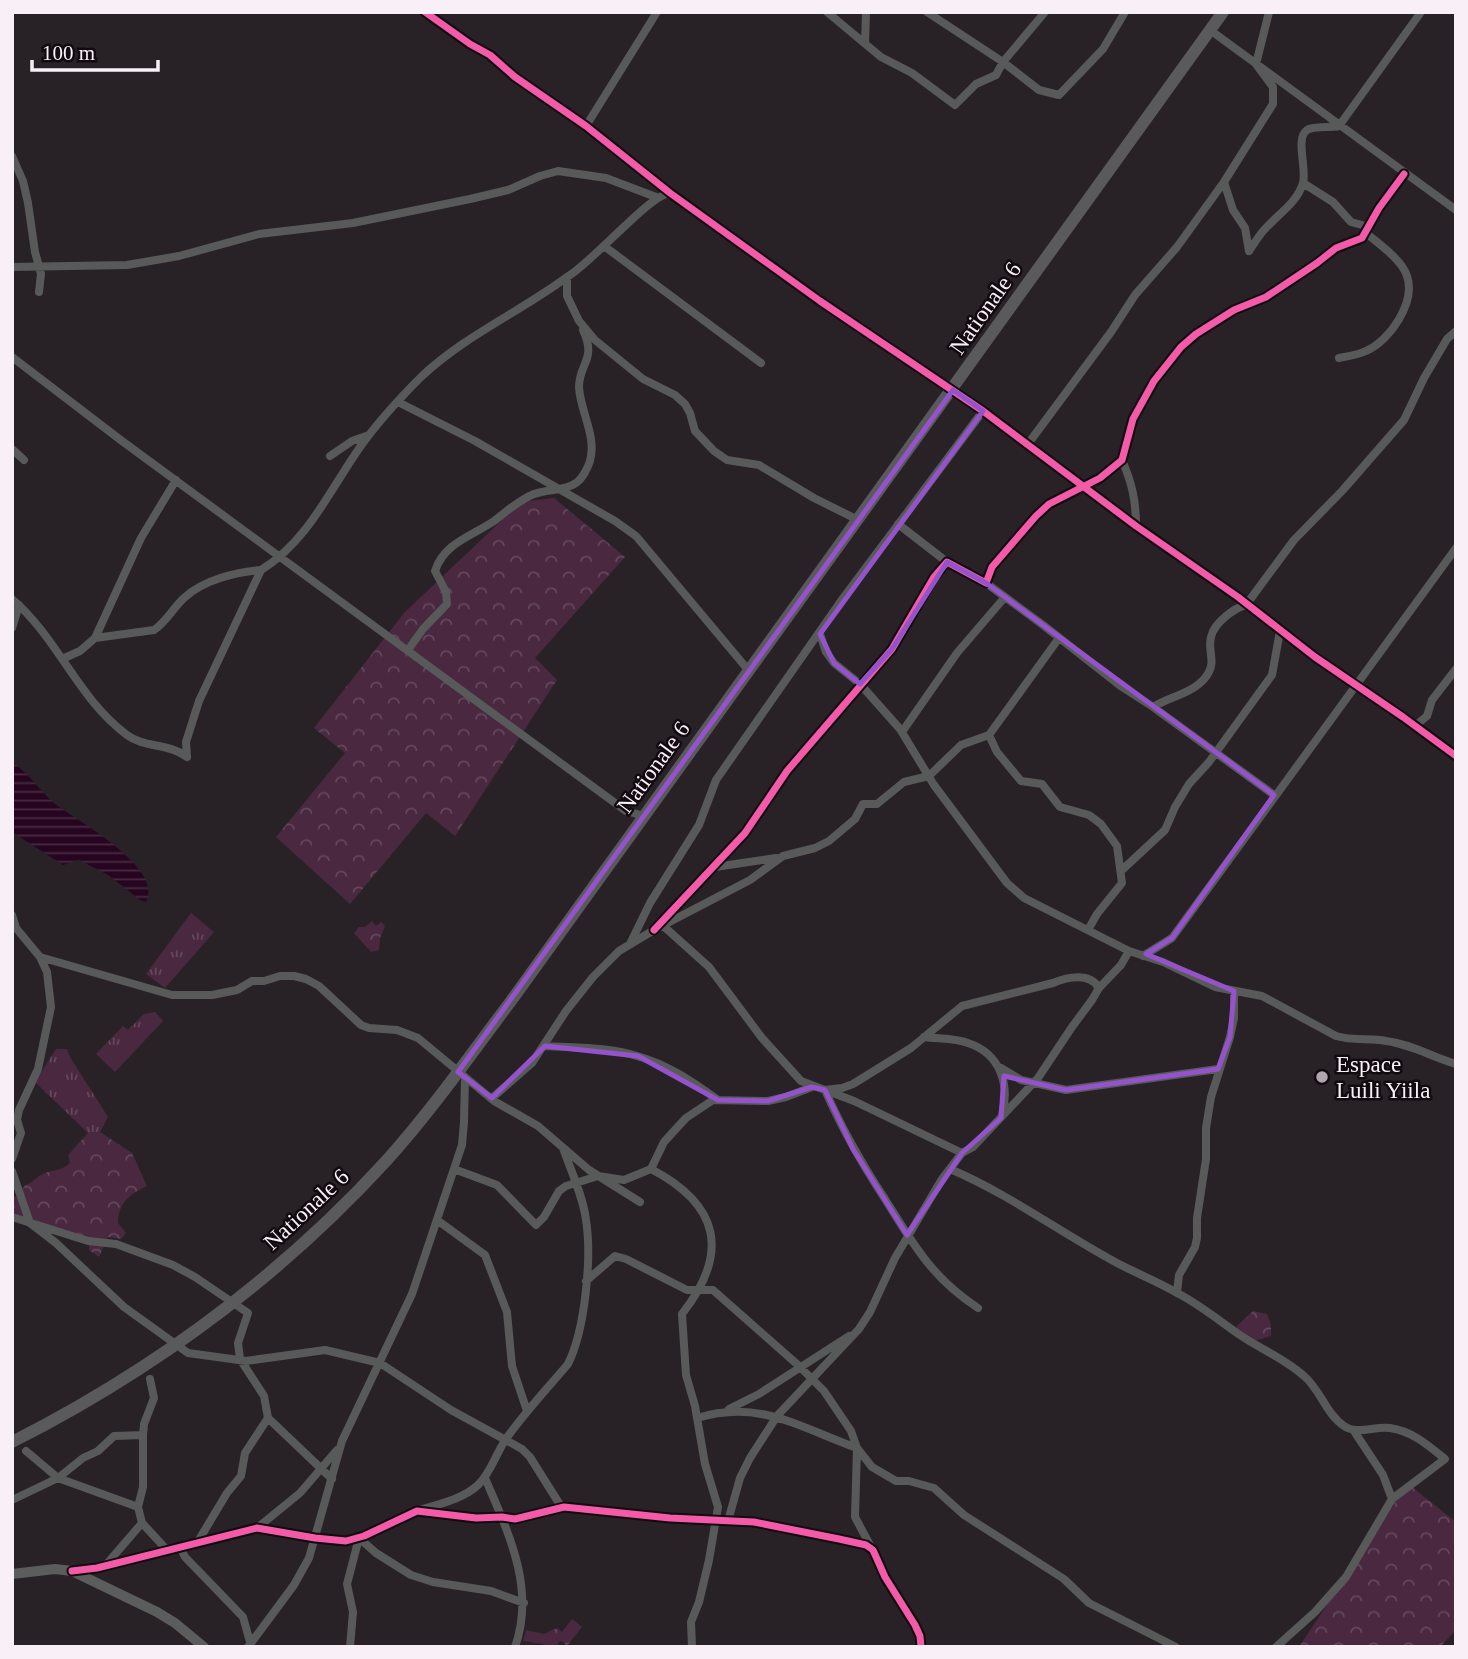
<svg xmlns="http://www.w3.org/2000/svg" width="1468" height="1659" viewBox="0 0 1468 1659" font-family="Georgia,serif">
<defs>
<pattern id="grass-tufts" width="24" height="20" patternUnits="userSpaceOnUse" patternTransform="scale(1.75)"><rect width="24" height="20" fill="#492840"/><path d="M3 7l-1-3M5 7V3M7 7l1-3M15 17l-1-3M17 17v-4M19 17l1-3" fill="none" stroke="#64485c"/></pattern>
<pattern id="forest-crowns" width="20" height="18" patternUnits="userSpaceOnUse" patternTransform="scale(1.75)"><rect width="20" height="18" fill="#492840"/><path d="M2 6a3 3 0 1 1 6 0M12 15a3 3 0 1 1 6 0" fill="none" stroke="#64485c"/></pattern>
<pattern id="water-rules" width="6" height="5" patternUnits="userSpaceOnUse" patternTransform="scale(1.75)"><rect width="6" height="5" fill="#270520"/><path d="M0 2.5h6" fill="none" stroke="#472a41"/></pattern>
</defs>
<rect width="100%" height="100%" fill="#282227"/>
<!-- grass -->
<path fill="url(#grass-tufts)" d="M 191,913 L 214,932 L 165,988 L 146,974 Z
M 155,1012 L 163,1021 L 115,1072 L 96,1054 L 123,1026 L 128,1030 L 144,1014 Z
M 56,1049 L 67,1049 L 70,1057 L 108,1117 L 100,1132 L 88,1133 L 35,1082 Z"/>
<!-- forest -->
<path fill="url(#forest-crowns)" d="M 554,498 L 625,557 L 535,658 L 557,680 L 455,836 L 426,813 L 350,904 L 276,837 L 345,753 L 314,728 L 404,613 L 521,502 Z
M 372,921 L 376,926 L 381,922 L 385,926 L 380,938 L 379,950 L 371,952 L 354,933 L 359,927 L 365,927 Z
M 100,1132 L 132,1153 L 147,1186 C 130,1194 118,1203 118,1223 L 126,1233 L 121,1239 L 108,1237 L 99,1257 L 89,1250 L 89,1243 L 12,1215 L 12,1197 L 18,1196 L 25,1185 C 33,1183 34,1179 41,1175 C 51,1169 61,1172 70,1163 L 68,1155 L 88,1133 Z
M 1253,1311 L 1267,1314 L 1271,1325 L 1271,1336 L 1254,1341 L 1236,1335 L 1237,1326 Z
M 1412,1487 L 1456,1522 L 1456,1630 L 1440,1647 L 1299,1647 L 1396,1501 Z
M 572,1619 L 582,1627 L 567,1646 L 561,1641 L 558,1643 L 558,1647 L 545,1647 L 543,1644 L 523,1641 L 526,1630 L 544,1634 L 557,1628 L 562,1632 Z"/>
<!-- water -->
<path fill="url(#water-rules)" d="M 12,762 C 29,773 40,791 55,804 C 76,820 165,868 146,902 L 140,900 L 108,875 L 79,860 L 63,865 L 12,832 Z"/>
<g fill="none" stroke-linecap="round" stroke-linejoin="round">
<!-- street -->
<path stroke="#585a5a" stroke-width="8" d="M 425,12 L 470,44 L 490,55 L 515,77 L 586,126 L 670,193 L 820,301 L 983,411 L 1136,526 L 1238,597 L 1315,657 L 1403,717 L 1456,756
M 827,12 L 881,57 L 912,73 L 955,105 L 976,84 L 996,75 L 1003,62 L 1045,12
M 927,12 L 1003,62 L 1039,90 L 1059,95 L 1103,49 L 1125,12
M 1210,30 L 1456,210
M 865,43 L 866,12
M 586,126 L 657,12
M 12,156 L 23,181 L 28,203 L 35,252 L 41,274 L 39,292
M 1303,183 L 1333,202 L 1351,222 L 1369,227
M 670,193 C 649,195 593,262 567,277 L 567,296 L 579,321 L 595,340 L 643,379 L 675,395 L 685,404 L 690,413 L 695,431 L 714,451 L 727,460 L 759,465 L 814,498 L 858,520
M 604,246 L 761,363
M 1249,251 C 1254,244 1259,235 1265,229 C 1278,214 1297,203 1303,183 C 1307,169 1295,138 1307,130 C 1314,126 1330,128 1339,126 L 1421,12
M 1249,251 L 1245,228 L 1233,210 L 1224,182 L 1273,104 L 1273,87 L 1256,64 L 1269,12
M 12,267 L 127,265 L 179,256 L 259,234 L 353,223 L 470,199 L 508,190 L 540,176 L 558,171 L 606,178 L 656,197
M 12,357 L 122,441 L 626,811 L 644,816
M 1339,358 C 1348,356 1358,355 1366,351 C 1390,341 1416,302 1407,276 C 1402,260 1379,244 1366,233
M 398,402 L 475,441 L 615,521 L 636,536 L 749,671
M 1028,444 L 1111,332 L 1135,295 L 1177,247 L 1224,182
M 12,449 L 24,460
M 330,456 L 352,441 L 369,435
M 1122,460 C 1132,483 1136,501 1136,526
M 898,524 L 947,562
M 986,583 L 1043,625 L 1122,687 L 1153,707 L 1274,795
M 12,599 C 58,638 78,699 127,735 C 144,748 169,743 187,757
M 12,628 L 19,605
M 820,634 L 826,652 L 834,663 L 860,684 L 900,729 L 934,785 L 1007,883 L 1024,898 L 1129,951 L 1163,962 L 1215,987 L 1262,996 L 1336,1036 C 1353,1041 1369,1038 1386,1041 C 1411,1044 1432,1057 1456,1064
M 95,638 L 141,538 L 176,480
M 408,650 L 423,629 L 447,604 L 446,592 L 435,571 C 444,543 472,536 494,521 C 507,511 519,500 534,494 C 547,489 565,491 576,483 C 582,479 588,468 590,461 C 597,436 580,411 579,387 C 579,363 597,360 583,330
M 62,659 L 80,651 L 95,638 L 154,630 C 167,621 173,608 184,598 C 203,580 236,572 261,570
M 1153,707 C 1169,697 1193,693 1205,678 C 1218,662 1207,653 1211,637 C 1214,623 1234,608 1246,605 L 1294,540 L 1342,491 L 1404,420 L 1424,378 L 1447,339 L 1456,331
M 1415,726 L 1427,716 L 1432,700 L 1456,669
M 902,732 L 957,653 L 1005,597
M 989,735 L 997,752 L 1021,781 L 1042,784 L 1060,807 L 1089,815 L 1101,824 L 1117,846 L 1122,883 L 1097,914 L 1088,930
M 187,757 L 186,742 L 199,701 L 261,570 C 306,543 329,492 358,450 C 376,424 399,399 421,377 C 464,336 520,312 567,277
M 715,867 L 776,858
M 1122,870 L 1165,830 L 1175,807 L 1189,784 L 1209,762 L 1272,675 L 1280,631
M 12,915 L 16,928 L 40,957 L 47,972 L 51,1007 L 38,1069 L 19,1110 L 17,1120 L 21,1133 L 12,1159
M 660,923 L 709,967 L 762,1038 L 801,1081 L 825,1090 L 842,1088 L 853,1084 L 911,1048 L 962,1006 L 1053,983 C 1067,977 1090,972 1099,988
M 654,930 L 745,833 L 787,771 L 892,649 L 934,577 L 947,562 L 986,583 L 992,567 L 1036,516 L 1049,504 L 1100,478 L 1122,460 L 1133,419 L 1154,381 L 1181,347 L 1196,334 L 1234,310 L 1266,297 L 1317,263 L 1336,248 L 1362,238 L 1379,208 L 1404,174
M 630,944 L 650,903 L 699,825 L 716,780 L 841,601 L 983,411
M 1143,956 L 1172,938 L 1456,548
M 40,957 L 172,995 L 212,995 L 237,990 L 252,981 L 264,981 L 280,976 L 294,976 L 306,979 L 319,986 L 361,1025 L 369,1028 L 397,1030 L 418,1038 L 494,1101 L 538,1126 L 589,1170 L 640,1202
M 924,1037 C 938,1039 955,1038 968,1043 C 1001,1054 1010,1085 1002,1115
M 545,1046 C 575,1048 608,1047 637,1056 C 667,1064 693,1082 718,1100
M 1001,1068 L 1021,1080 L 1066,1090 L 1218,1069
M 492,1098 L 532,1063 L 566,1011 L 593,977 L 619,951 L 654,930 L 750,880 L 783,856 L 815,848 L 829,841 L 855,819 L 863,804 L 877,804 L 904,782 L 929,776 L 961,745 L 989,735 L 1059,638
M 962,1153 L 854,1101 L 825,1090 C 842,1129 862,1164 885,1199 C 913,1244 932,1278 978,1308
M 454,1169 L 497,1185 L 536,1225 L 544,1217 L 559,1191 L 566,1186 L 598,1176 L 624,1180 L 651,1169 L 664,1142 L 674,1131 L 686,1118 L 713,1100 L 768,1101 L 786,1097 L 812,1087
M 651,1169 C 720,1205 730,1253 682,1314 L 686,1375 L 695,1406 L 705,1464 L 718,1507 L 709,1560 L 699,1602 L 691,1622 L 692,1647
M 950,1169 C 1009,1194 1061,1233 1117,1263 C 1138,1274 1159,1282 1179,1294 C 1200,1305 1217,1319 1237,1333 C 1258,1348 1284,1358 1304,1376 C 1320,1389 1326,1414 1344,1426 C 1357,1435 1374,1426 1390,1428 C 1412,1431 1428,1445 1445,1459 L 1392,1499 L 1346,1577 L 1315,1612 L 1276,1647
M 12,1171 L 30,1223 L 56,1243 L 124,1307 L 188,1353 L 246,1361 L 325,1350 L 380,1363 L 451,1410 L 522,1449 L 530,1457 L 562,1508
M 12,1217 L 88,1241 L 116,1244 L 173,1265 L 195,1277 L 248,1313 L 238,1343 L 240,1359 L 264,1396 L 268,1418 L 332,1479
M 437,1220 L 485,1255 L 507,1312 L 512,1366 L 527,1411
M 586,1281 L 615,1256 L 626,1259 L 687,1290 L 713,1290 L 798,1365 L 824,1391 L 851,1431 L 857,1448 L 872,1467 L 896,1481 L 909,1481 L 934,1488 L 964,1515 L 1064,1579 L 1089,1603 L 1176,1647
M 1177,1292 L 1179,1275 L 1195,1247 L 1197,1238 L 1197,1218 L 1206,1159 L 1206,1128 L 1211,1097 L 1230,1037 L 1234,1018 L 1234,991
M 729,1409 L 759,1394 L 849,1336
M 697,1418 C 759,1399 799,1427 857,1448 L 855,1517 L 871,1547
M 1354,1431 L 1383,1475 L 1392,1499
M 26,1451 L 58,1478 L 138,1507
M 485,1478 C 508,1532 536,1588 515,1647
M 12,1500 L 58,1478 L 83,1458 L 98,1451 L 114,1436 L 143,1435
M 420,1510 C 439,1504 463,1499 478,1485 C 491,1473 496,1453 506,1439 C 525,1412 547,1389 568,1364 C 585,1330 592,1258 586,1220 C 583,1196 571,1171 563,1148
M 728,1521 L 740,1478 L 750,1458 L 777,1416 L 859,1329 L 870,1312 L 895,1258 L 942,1179 L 962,1153 L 973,1147 L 1038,1078 L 1072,1027 L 1092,1000 L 1099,988 L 1121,965 L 1129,951
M 142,1523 L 167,1550
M 257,1528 L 300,1493 L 337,1450
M 197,1543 L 227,1493 L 241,1476 L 245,1453 L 268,1418
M 180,1547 L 185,1557 L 243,1617 L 250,1642
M 105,1566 L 142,1523 L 138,1507 L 143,1487 L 143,1435 L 144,1424 L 154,1398 L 150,1379
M 75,1571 L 97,1568 L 257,1528 L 315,1538 L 346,1541 L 364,1536 L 417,1511 L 476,1518 L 502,1517 L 515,1519 L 564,1507 L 670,1518 L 754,1522 L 839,1539 L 866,1545 L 873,1550 L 885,1577 L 915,1625 L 920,1636 L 921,1647
M 248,1647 L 294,1585 L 309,1558 L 342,1441 L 412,1294 L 462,1145 L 464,1122 L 465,1078
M 350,1647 L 353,1612 L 347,1584 L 359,1538 L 376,1553 L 411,1575 L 433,1582 L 491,1591 L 524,1603"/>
<!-- secondary -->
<path stroke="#5b5d5d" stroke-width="10" d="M 12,1574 L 55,1569 L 72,1571 L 157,1612 L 175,1623 L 204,1647"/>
<!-- primary -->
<path stroke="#5a5a5c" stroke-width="12" d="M 12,1442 C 152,1371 281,1276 387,1160 C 432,1110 471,1054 511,1001 L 1223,12"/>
<!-- cycleway casing -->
<g stroke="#110a0f" stroke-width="11">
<path id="cycleway" d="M 425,12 L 470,44 L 490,55 L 515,77 L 586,126 L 670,193 L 820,301 L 983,411 L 1136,526 L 1238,597 L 1315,657 L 1403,717 L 1456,756
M 654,930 L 745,833 L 787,771 L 892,649 L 934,577 L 947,562 L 986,583 L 992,567 L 1036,516 L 1049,504 L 1100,478 L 1122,460 L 1133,419 L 1154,381 L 1181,347 L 1196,334 L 1234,310 L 1266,297 L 1317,263 L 1336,248 L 1362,238 L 1379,208 L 1404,174
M 72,1571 L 97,1568 L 257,1528 L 315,1538 L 346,1541 L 364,1536 L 417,1511 L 476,1518 L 502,1517 L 515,1519 L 564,1507 L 670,1518 L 754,1522 L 839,1539 L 866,1545 L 873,1550 L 885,1577 L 915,1625 L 920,1636 L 921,1647"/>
</g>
<!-- cycleway -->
<use href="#cycleway" stroke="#f35aa7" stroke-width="7"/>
</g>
<!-- marked area -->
<path fill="none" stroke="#9453ca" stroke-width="5" stroke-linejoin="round" d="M 953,390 L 983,411 L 820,634 L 834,663 L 860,684 L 892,649 L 947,562 L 986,583 L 1274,795 L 1172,938 L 1146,954 L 1234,991 L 1230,1037 L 1218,1069 L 1066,1090 L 1004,1076 L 1001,1118 L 962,1153 L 907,1235 L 853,1149 L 825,1090 L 812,1087 L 768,1101 L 718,1100 L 638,1056 L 545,1046 L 492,1098 L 458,1072 Z"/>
<!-- markers -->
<circle fill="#b0a7ae" stroke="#110a0f" stroke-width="2.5" cx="1322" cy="1077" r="7"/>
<g text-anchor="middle" stroke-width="5" stroke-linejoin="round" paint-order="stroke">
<!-- street labels -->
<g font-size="23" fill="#f9eff6" stroke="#110a0f">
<text transform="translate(985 308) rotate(-55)" y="8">Nationale 6</text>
<text transform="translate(653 767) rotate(-54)" y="8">Nationale 6</text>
<text transform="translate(306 1209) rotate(-43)" y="8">Nationale 6</text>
</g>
<!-- poi labels -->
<g font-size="23" fill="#f9eff6" stroke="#110a0f" text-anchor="start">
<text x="1336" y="1072">Espace<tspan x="1336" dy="26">Luili Yiila</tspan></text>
</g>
</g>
<!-- border -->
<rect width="1468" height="1659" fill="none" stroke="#f9eff6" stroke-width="28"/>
<!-- scale -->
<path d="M32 60v10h126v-10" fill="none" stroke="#f9eff6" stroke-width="3.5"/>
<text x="42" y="60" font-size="21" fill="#f9eff6" stroke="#110a0f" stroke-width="5" paint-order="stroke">100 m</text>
</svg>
